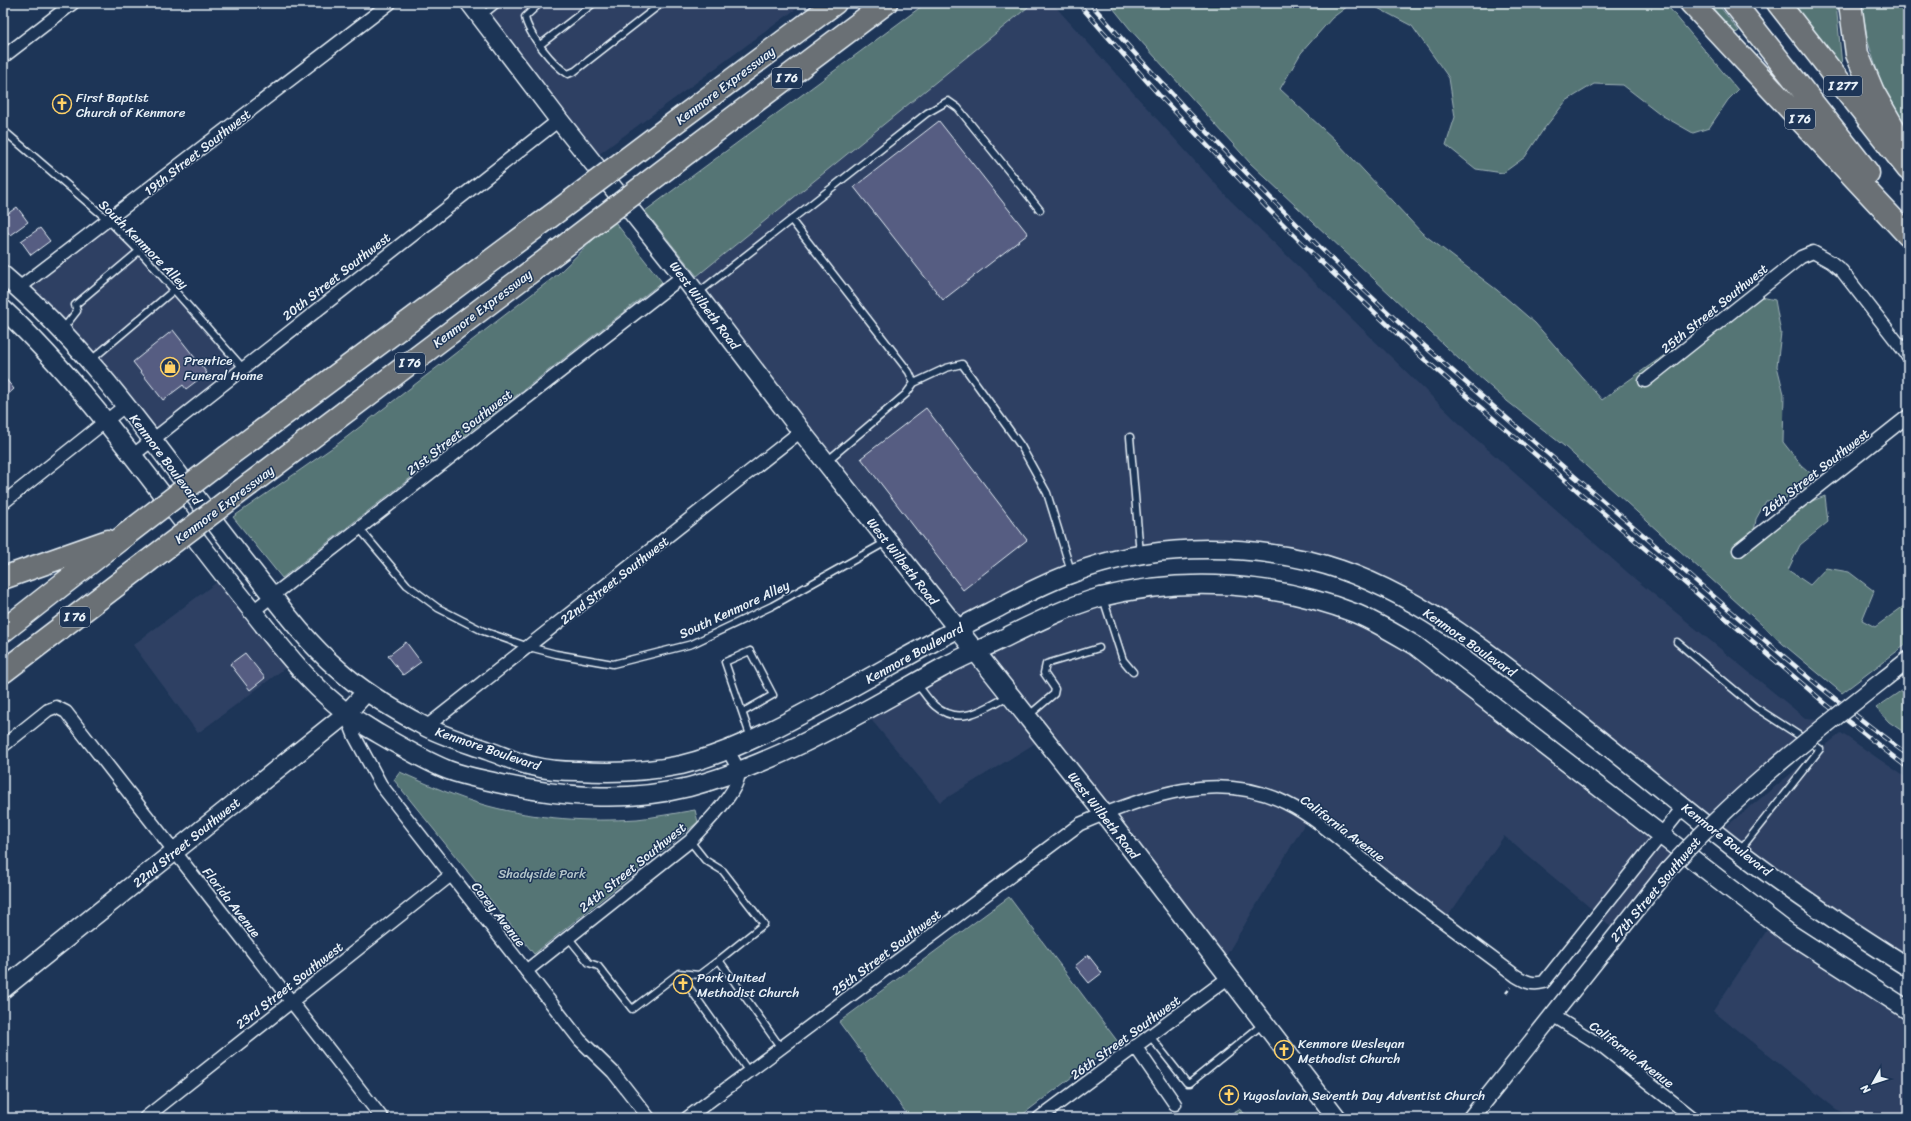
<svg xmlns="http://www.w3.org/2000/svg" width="1911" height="1121" viewBox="0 0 1911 1121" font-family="Sriracha,sans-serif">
<rect width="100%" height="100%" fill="#1d3557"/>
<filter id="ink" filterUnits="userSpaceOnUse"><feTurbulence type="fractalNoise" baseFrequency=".025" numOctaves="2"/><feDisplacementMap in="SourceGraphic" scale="8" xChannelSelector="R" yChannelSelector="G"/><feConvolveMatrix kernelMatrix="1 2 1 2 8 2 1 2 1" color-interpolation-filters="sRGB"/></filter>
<g filter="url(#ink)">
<!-- built -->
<path fill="#2e4164" d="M 470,3 L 804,3 L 591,160 Z
M 1033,3 L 1052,3 L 1230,200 L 1468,432 L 1635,579 L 1805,718 L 1832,720 L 1708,827 L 1421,607 L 1275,554 L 1141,555 L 957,629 L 688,283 Z
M 108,225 L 153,270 L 237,367 L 152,434 L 26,288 Z
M 225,576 L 293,662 L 198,733 L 133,645 Z
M 1199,585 L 1361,616 L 1683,853 L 1617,933 L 1599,915 L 1504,836 L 1446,919 L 1308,818 L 1220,966 L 976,652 L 1080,604 Z
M 974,659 L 1039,741 L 940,802 L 869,717 Z
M 1841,733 L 1908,779 L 1908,958 L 1766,863 L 1723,829 Z
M 1773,921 L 1908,1010 L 1908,1118 L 1856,1118 L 1836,1109 L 1713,1011 Z"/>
<!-- green -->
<path fill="#547474" stroke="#9eb2b6" d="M 926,3 L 1033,3 L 697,276 L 645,211 Z
M 1109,3 L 1352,3 L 1332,18 L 1301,53 L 1280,89 L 1336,141 L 1422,233 L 1497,290 L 1535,323 L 1602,400 C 1651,363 1702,330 1753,295 L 1775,300 L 1781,333 L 1777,366 L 1784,394 L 1783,442 L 1801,465 L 1814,476 C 1798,496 1792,500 1766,501 L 1756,519 L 1753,539 L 1807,503 L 1825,496 L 1828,522 L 1800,545 L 1788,570 L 1810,585 L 1826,568 L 1849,572 L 1874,591 L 1862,620 L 1875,627 L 1908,603 L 1908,643 L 1842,693 L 1783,644 L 1564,446 L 1507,401 L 1462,362 L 1374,279 L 1250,163 L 1130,29 Z
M 1368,3 L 1665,3 L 1738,90 L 1728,100 L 1709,128 L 1693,133 L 1663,116 L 1623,85 L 1594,84 L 1566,101 L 1543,130 L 1525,157 L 1503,173 L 1476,169 L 1446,145 L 1455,117 L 1449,78 L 1412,26 Z
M 1709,3 L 1717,3 L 1739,31 L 1734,34 Z
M 1792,3 L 1836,3 L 1842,66 Z
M 1861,3 L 1908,3 L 1908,131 L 1880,80 L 1868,42 Z
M 615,222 L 662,282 L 282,578 L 233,517 L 339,443 L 558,274 L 601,232 Z
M 1908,686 L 1908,735 L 1889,722 L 1876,708 Z
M 400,772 C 429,785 458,798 488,806 C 536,819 588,822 637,819 C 656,817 676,813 695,810 L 698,822 L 534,954 L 394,780 Z
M 1009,897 L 1118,1042 L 1018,1118 L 910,1118 L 839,1022 Z
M 1239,1109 L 1250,1118 L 1223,1118 Z"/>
<!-- building -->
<path fill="#575d82" stroke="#e8f1f8" d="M 939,121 L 1028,234 L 943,300 L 854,187 Z
M 17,207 L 28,222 L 10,235 L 3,226 L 3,217 Z
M 40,228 L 50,241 L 31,255 L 21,241 Z
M 173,330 L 207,373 L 186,389 L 183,385 L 163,400 L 133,362 Z
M 5,378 L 14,389 L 3,399 L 3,380 Z
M 926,408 L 1027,540 L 963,590 L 861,458 Z
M 406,642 L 421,662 L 403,675 L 388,656 Z
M 245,653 L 265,678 L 250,690 L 230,664 Z
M 1088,955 L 1102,973 L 1089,983 L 1075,966 Z"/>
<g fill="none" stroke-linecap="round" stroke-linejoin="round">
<!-- service casing -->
<g stroke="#e8f1f8" stroke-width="9">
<path id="service" d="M 540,3 L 525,17 C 528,34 553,65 568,74 L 575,71 L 662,3
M 482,16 L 498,3
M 540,45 L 594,3
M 3,130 L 108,220 L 145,257 L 243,368
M 792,221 L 909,372 L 914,383 L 906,394 L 827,461
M 698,293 L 927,113 L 948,101 L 958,108 L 1040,210
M 62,330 L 77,311 L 75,305 L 139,251
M 90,361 L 174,290
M 914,383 L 946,368 L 962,364 L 1021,446 L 1047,493 L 1071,571
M 1130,437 L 1140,554
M 359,528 L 407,585 L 438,608 L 483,631 L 529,647 L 556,654 L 613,664 L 692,644 L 772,606 L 886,542
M 1103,598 L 1123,660 L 1133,672
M 1677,642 L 1755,707 L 1820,749 L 1740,850
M 917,684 C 923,691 928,700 935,706 C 959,727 985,709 1008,696
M 743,712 L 773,695 L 750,651 L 725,662 L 751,738
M 1028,716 L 1054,694 L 1055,689 L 1044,673 L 1046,664 L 1099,648
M 690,841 L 705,860 L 723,871 L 764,924 L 719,960 L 781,1048
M 568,937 L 589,963 L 598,966 L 632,1009 L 679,973 L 749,1072
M 679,973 L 699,975 L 719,960
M 1150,1036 L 1187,1083 L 1190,1083 L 1263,1024"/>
</g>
<!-- minor casing -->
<g stroke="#e8f1f8" stroke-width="15">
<path id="minor" d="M 3,57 L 73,3
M 19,288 L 390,3
M 1645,381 L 1801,257 L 1813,252 L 1831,262 L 1842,271 L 1908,356
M 132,456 L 559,120
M 3,503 L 126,405
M 1739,550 L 1908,416
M 253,611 L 683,276
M 346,714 L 355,737 L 381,785 L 580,1040 L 613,1072 L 649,1118
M 426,727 L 801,431
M 3,746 L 48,710 L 56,707 L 66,712 L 382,1118
M 526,971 L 690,841 C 701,828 744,788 738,770 C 736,763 731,757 728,750
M 1552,1015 L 1602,1046 L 1693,1118
M 1135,1046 L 1175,1104
M 145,1118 L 451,875
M 687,1118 L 1080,824 C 1145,796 1219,769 1286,803 C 1319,819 1352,851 1381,874 C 1425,909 1471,942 1516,976 C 1526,982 1532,985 1544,982 L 1684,806
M 1039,1118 L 1228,978"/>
</g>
<!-- tertiary casing -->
<g stroke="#e8f1f8" stroke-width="19">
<path id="tertiary" d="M 1893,672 L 1908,660
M 1471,1118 L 1668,870"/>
</g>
<!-- secondary casing -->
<g stroke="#e8f1f8" stroke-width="21">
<path id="secondary" d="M 470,3 L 559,120 L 683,276 L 801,431 L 1105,815 L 1337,1118
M 3,275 C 100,357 169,466 248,565 C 276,600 303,639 338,669 C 363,692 394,710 424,726 C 445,737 467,743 489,751 C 503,756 517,763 532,766 C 547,770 563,771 578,771 C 612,773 647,772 681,765 C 726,754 767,733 808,711 C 869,679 928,643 990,612 C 1017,598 1044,583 1073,573 C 1148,544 1233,543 1311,561 C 1402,583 1476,643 1548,699 C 1606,744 1662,790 1719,836 C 1779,884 1843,926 1908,967
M 3,309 C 93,393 162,498 239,594 C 279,644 317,699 374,731 C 398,745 423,760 448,770 C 464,776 481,779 497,783 C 560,797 625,803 689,787 C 779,763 859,714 940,669 C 959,658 980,650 1000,640 C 1033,624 1066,607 1101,597 C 1185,576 1277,582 1357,614 C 1378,623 1397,635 1416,646 L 1787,932 L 1908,1010
M 3,989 L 346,714 L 366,692"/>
</g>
<!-- motorway casing -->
<g stroke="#e8f1f8" stroke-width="25">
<path id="motorway" d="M 1691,3 L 1908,235
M 1734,3 L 1868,173
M 1778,3 L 1908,169
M 1850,3 L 1857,54 L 1873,92 L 1905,148
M 669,127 L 835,3
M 688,152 L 886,3
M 228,456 L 547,219
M 250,484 L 570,242
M 3,578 L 108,541
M 3,631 L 128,533
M 3,672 L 147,562"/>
</g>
<!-- path -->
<path stroke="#e8f1f8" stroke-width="2.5" stroke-dasharray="4 3" stroke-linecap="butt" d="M 1506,993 L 1511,987"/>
<!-- service -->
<use href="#service" stroke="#1d3557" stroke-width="6"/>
<!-- minor -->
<use href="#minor" stroke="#1d3557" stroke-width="12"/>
<!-- tertiary -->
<use href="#tertiary" stroke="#1d3557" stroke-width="16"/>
<!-- secondary -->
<use href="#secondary" stroke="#1d3557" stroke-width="18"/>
<!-- motorway -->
<use href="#motorway" stroke="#6a7074" stroke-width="22"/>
<!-- rail casing -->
<g stroke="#e8f1f8" stroke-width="4.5">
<path id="rail" d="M 1078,3 L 1159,95 L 1267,208 L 1317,258 L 1424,359 L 1827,705 L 1908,768
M 1090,3 C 1191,118 1297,229 1409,332 C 1485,401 1564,467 1642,534 C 1729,609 1815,687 1908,755"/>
</g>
<!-- rail -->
<use href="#rail" stroke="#1d3557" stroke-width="3" stroke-dasharray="9" stroke-linecap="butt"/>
<!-- tertiary-bridge casing -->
<g stroke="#e8f1f8" stroke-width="19" stroke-linecap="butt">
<path id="tertiary-bridge" d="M 1668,870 C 1735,795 1814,734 1893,672"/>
</g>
<!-- motorway-bridge casing -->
<g stroke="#e8f1f8" stroke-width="25" stroke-linecap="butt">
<path id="motorway-bridge" d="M 547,219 L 669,127
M 570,242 L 688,152
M 128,533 L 228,456
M 147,562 L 250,484"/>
</g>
<!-- tertiary-bridge -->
<use href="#tertiary-bridge" stroke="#1d3557" stroke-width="16"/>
<!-- motorway-bridge -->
<use href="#motorway-bridge" stroke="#6a7074" stroke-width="22"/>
</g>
</g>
<!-- icons -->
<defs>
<g id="church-ring" transform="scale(1)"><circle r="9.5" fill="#1d3557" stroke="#ffd166" stroke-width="1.5"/><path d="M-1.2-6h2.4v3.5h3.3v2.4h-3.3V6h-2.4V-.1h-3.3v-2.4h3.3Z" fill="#ffd166"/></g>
<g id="shop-ring" transform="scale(1)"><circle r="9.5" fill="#1d3557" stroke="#ffd166" stroke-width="1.5"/><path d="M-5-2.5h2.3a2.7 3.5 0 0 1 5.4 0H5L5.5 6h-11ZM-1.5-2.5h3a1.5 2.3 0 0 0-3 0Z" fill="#ffd166"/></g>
</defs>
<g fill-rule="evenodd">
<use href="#church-ring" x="62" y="104"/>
<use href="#shop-ring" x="170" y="367"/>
<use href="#church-ring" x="683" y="984"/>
<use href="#church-ring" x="1284" y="1050"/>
<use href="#church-ring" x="1229" y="1095"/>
</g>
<g text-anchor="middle" stroke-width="3" stroke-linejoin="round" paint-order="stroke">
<!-- shield labels -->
<g fill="#1d3557" stroke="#abb9c8" stroke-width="1">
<rect x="772" y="68" width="30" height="20" rx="3"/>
<rect x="1824" y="76" width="38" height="20" rx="3"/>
<rect x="1785" y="109" width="30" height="20" rx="3"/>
<rect x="395" y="353" width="30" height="20" rx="3"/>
<rect x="60" y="607" width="30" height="20" rx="3"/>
</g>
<g font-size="12" font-weight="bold" fill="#e8f1f8">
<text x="787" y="82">I 76</text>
<text x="1843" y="90">I 277</text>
<text x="1800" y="123">I 76</text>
<text x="410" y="367">I 76</text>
<text x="75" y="621">I 76</text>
</g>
<!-- street labels -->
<g font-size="13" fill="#e8f1f8" stroke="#1d3557">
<text transform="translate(725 85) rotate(-37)" y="5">Kenmore Expressway</text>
<text transform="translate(197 152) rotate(-38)" y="5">19th Street Southwest</text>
<text transform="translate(144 244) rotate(45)" y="5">South Kenmore Alley</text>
<text transform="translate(336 276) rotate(-38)" y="5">20th Street Southwest</text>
<text transform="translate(705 305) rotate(53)" y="5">West Wilbeth Road</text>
<text transform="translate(482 308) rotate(-37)" y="5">Kenmore Expressway</text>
<text transform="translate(1714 308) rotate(-39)" y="5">25th Street Southwest</text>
<text transform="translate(459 432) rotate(-38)" y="5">21st Street Southwest</text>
<text transform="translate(166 459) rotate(53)" y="5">Kenmore Boulevard</text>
<text transform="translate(1815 472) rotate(-38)" y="5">26th Street Southwest</text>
<text transform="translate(224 504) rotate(-37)" y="5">Kenmore Expressway</text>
<text transform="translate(903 561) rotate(52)" y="5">West Wilbeth Road</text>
<text transform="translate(614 580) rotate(-38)" y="5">22nd Street Southwest</text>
<text transform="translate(734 609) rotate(-25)" y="5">South Kenmore Alley</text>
<text transform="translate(1470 642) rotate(35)" y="5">Kenmore Boulevard</text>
<text transform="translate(914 653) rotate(-29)" y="5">Kenmore Boulevard</text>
<text transform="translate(488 748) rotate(19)" y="5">Kenmore Boulevard</text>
<text transform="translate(1104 815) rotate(52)" y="5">West Wilbeth Road</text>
<text transform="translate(1343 828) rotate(37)" y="5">California Avenue</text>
<text transform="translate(1727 839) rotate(38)" y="5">Kenmore Boulevard</text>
<text transform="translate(186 842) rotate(-39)" y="5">22nd Street Southwest</text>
<text transform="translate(632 867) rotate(-39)" y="5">24th Street Southwest</text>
<text transform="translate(1655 889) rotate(-50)" y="5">27th Street Southwest</text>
<text transform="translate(232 902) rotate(52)" y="5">Florida Avenue</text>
<text transform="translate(499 914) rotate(52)" y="5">Carey Avenue</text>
<text transform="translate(886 952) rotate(-37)" y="5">25th Street Southwest</text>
<text transform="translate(289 985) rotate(-38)" y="5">23rd Street Southwest</text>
<text transform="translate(1125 1037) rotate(-36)" y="5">26th Street Southwest</text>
<text transform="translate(1632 1054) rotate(37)" y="5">California Avenue</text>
</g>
<!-- poi labels -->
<g font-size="13" fill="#e8f1f8" stroke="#1d3557" text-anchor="start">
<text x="76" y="102">First Baptist<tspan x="76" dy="15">Church of Kenmore</tspan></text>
<text x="184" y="365">Prentice<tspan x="184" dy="15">Funeral Home</tspan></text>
<text x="697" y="982">Park United<tspan x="697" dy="15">Methodist Church</tspan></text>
<text x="1298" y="1048">Kenmore Wesleyan<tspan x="1298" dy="15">Methodist Church</tspan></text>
<text x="1243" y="1100">Yugoslavian Seventh Day Adventist Church</text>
</g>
<!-- park labels -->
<g font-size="13" fill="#b4c5ca" stroke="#1d3557">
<text x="542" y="878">Shadyside Park</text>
</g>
</g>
<!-- margin -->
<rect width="1911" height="1121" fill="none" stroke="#1d3557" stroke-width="16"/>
<rect x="8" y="8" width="1895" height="1105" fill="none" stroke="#e8f1f8" stroke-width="1.5" filter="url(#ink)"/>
<!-- north arrow -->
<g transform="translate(1873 1083) rotate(231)" stroke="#1d3557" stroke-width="3" paint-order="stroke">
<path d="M0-3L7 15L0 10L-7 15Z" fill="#e8f1f8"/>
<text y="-6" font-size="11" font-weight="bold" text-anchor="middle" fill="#e8f1f8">N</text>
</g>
</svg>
